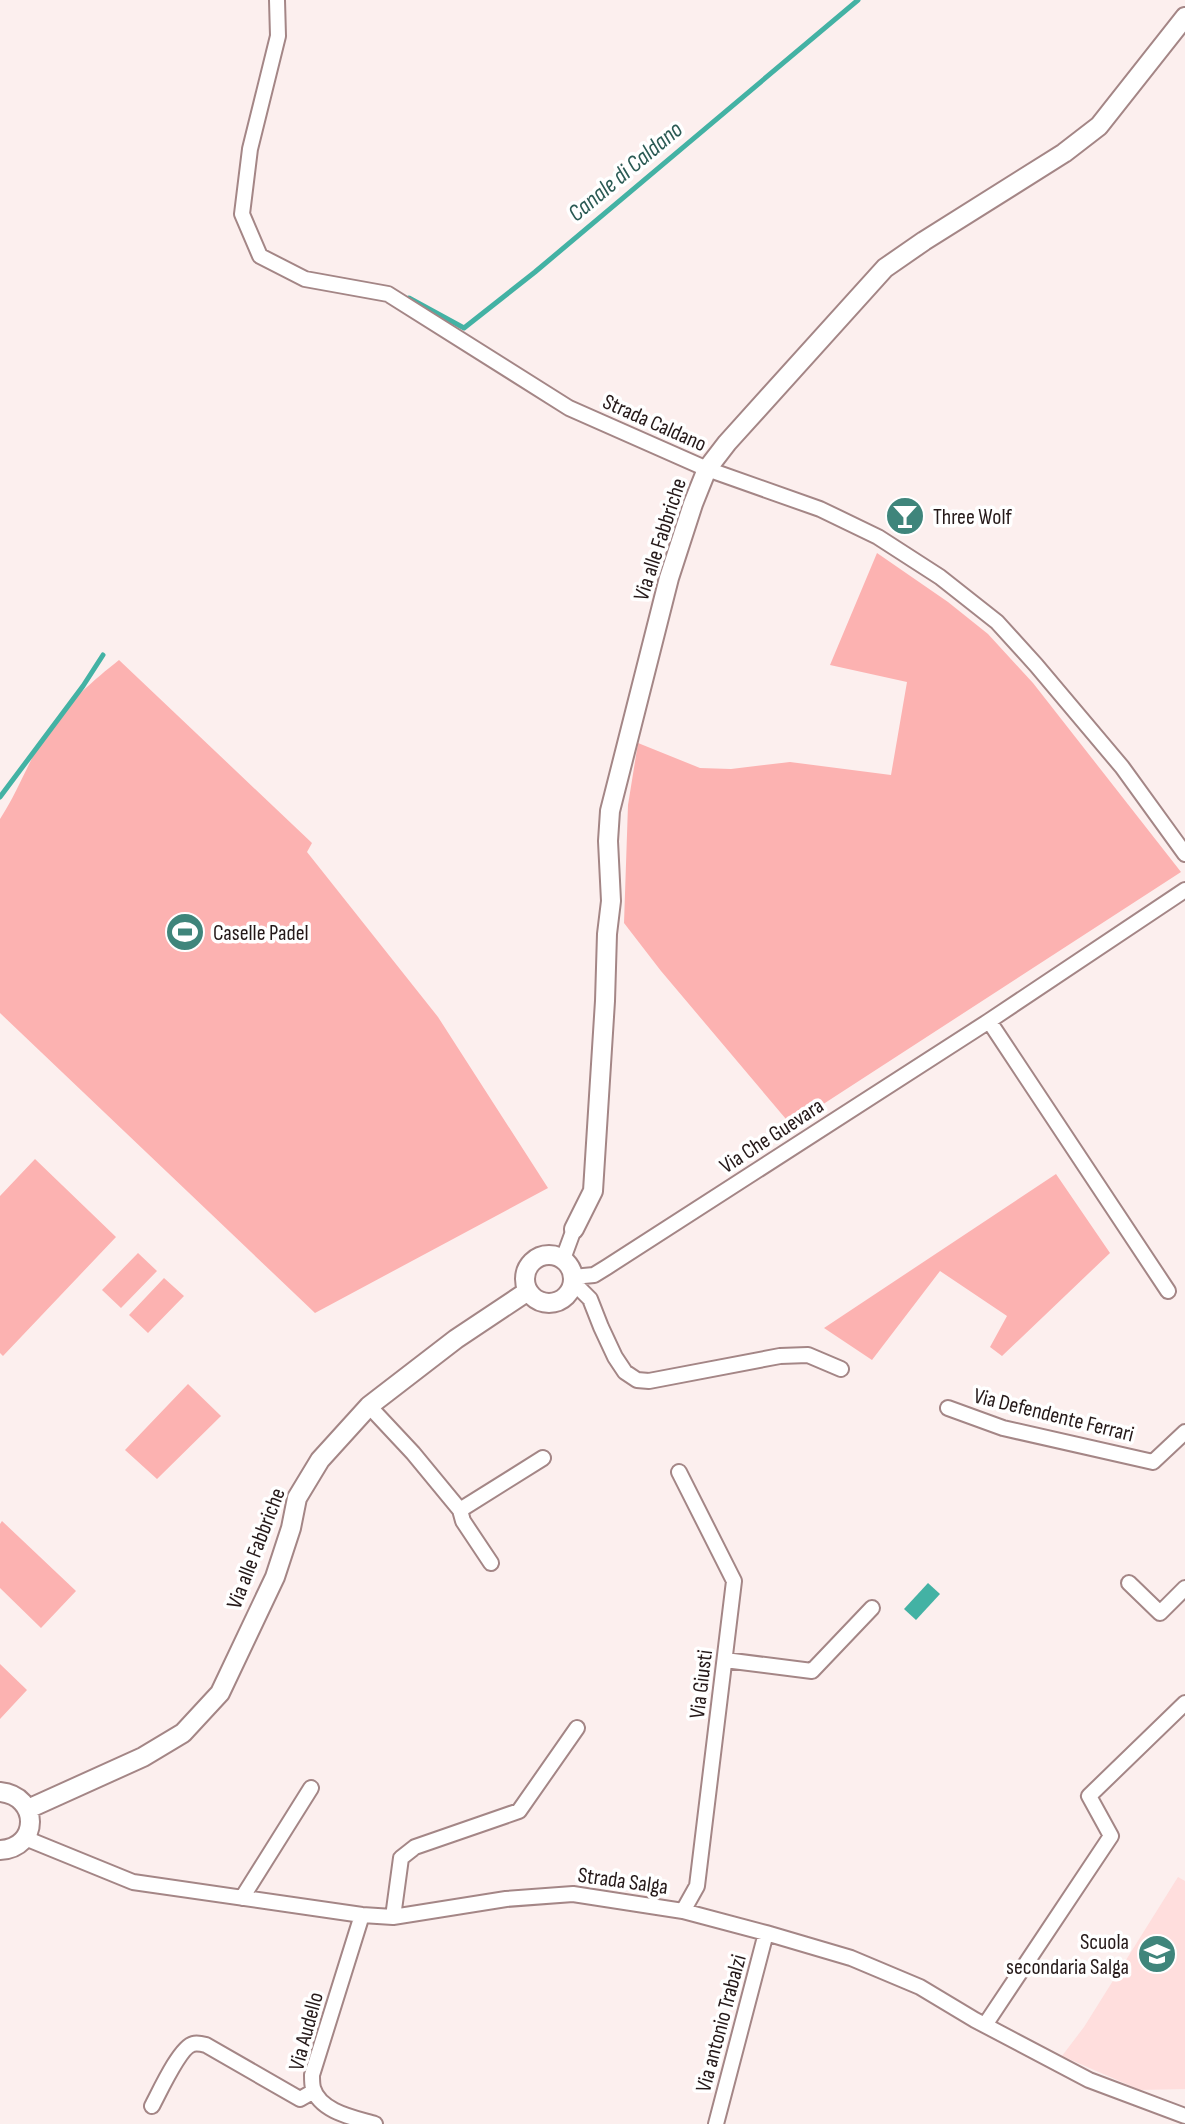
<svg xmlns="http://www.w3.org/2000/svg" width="1185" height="2124" viewBox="0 0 1185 2124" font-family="'Sofia Sans Condensed',sans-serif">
<rect width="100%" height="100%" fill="#fcefee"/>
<!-- built -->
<path fill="#ffdedd" d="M 1178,1877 L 1185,1881 L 1185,2089 L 1140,2090 L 1062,2056 L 1084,2027 Z"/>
<!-- green -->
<path fill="#fcb2b1" d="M 877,553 L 948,602 L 988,634 L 1033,683 L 1181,872 L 791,1125 L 661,971 L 624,923 L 628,805 L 638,743 L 700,768 L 731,769 L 790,762 L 891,775 L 907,682 L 830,665 Z
M 119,660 L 312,843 L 307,852 L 438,1017 L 548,1188 L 315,1313 L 0,1013 L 0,819 C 19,790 30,757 48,730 C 65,705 95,679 119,660 Z
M 35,1159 L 116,1237 L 3,1356 L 0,1353 L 0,1196 Z
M 1056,1174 L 1110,1253 L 1002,1356 L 990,1347 L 1007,1316 L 940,1271 L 872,1360 L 824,1328 Z
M 138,1253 L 157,1271 L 121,1308 L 102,1290 Z
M 164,1278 L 184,1296 L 148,1333 L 129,1315 Z
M 188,1384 L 221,1416 L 157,1479 L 125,1450 Z
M 2,1521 L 76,1591 L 41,1628 L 0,1588 L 0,1524 Z
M 0,1664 L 27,1690 L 0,1719 Z"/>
<!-- water -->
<path fill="#43b2a4" d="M 928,1583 L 940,1594 L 916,1620 L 904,1609 Z"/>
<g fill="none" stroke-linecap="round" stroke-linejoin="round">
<!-- stream -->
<path stroke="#43b2a4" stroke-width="5" d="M 409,298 L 464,328 L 535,272 L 858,0
M 0,797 L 83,686 L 103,655"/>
<!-- minor casing -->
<g stroke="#a48686" stroke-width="18">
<path id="minor" d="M 277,0 L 278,36 L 250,149 L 242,214 L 260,256 L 305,279 L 388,294 L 569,408 L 707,469 L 820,509 L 878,537 L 940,577 L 997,622 L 1036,665 L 1122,767 L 1185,854
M 989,1021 L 1168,1291
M 563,1259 L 574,1229
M 573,1277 L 594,1275 L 607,1267 L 989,1021 L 1185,890
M 573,1282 L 590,1299 L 601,1327 L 615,1357 L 625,1372 L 637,1380 L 649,1381 L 780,1356 L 808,1355 L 841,1369
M 369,1406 L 413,1453 L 460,1510 L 463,1521 L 491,1563
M 948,1408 L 1003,1428 L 1153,1462 L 1185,1432
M 679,1472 L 734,1581 L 697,1886 L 683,1911
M 460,1510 L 543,1458
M 1129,1583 L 1160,1613 L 1185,1588
M 725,1660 L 812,1671 L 872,1608
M 25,1838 L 133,1882 L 362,1915 L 393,1917 L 506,1899 L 573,1894 L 683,1911 L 766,1933 L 851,1958 L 920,1987 L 975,2020 L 1089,2080 L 1185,2116
M 242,1898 L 311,1788
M 362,1915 L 312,2075 C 312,2079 312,2084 313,2088 C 320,2112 355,2118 375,2124
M 393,1917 L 401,1858 L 415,1847 L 519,1811 L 577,1728
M 985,2025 L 1111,1836 L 1089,1796 L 1185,1703
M 152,2106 C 159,2093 180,2047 193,2044 C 197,2043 202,2044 206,2045 L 300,2099 L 314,2091
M 716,2124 L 766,1933"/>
</g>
<!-- tertiary casing -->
<g stroke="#a48686" stroke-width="22">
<path id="tertiary" d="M 574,1229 L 593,1191 L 605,1001 L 607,934 L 611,901 L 608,841 L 610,811 L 669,578 L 693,504 L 707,469 L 727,443 L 885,268 L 924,241 L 1064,153 L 1099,126 L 1185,17
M525 1279a24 24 0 1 1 48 0a24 24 0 1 1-48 0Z
M 0,1792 C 40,1796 40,1848 0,1850
M 28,1809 L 143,1757 L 183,1733 L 220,1693 L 275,1577 L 291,1528 L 297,1498 L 320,1460 L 369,1406 L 456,1339 L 528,1291"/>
</g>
<!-- minor -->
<use href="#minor" stroke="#fff" stroke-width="14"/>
<!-- tertiary -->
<use href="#tertiary" stroke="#fff" stroke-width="18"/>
</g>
<!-- icons -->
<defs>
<g id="bar-disc" transform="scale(2)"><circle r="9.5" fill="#3f857b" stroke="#fff"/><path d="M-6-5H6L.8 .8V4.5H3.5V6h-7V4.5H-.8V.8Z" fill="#fff"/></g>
<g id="stadium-disc" transform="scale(2)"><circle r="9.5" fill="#3f857b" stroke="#fff"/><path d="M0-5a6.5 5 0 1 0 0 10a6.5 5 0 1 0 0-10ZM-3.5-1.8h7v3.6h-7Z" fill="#fff"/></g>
<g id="school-disc" transform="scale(2)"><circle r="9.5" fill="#3f857b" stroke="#fff"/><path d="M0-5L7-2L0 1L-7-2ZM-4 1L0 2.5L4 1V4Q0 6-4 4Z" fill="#fff"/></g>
</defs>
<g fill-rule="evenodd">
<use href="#bar-disc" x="905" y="516"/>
<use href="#stadium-disc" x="185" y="932"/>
<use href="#school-disc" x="1157" y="1954"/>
</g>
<g text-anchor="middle" stroke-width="7" stroke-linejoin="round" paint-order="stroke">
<!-- street labels -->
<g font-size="22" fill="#251919" stroke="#fff">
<text transform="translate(655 422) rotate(24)" y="8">Strada Caldano</text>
<text transform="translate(659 539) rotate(-72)" y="8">Via alle Fabbriche</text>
<text transform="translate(771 1135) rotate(-33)" y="8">Via Che Guevara</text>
<text transform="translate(1054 1414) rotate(14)" y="8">Via Defendente Ferrari</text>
<text transform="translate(255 1548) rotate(-69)" y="8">Via alle Fabbriche</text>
<text transform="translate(700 1684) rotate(-83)" y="8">Via Giusti</text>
<text transform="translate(623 1880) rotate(8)" y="8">Strada Salga</text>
<text transform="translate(720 2023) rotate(-75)" y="8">Via antonio Trabalzi</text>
<text transform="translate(305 2031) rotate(-75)" y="8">Via Audello</text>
</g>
<!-- poi labels -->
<g font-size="22" fill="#251919" stroke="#fff" text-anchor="start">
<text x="933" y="524">Three Wolf</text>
<text x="213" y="940">Caselle Padel</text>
<text x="1129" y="1949" text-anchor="end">Scuola<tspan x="1129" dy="25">secondaria Salga</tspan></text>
</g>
<!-- water labels -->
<g font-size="24" font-style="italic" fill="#2b5a54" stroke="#fff">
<text transform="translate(625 171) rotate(-40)" y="8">Canale di Caldano</text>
</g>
</g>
</svg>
